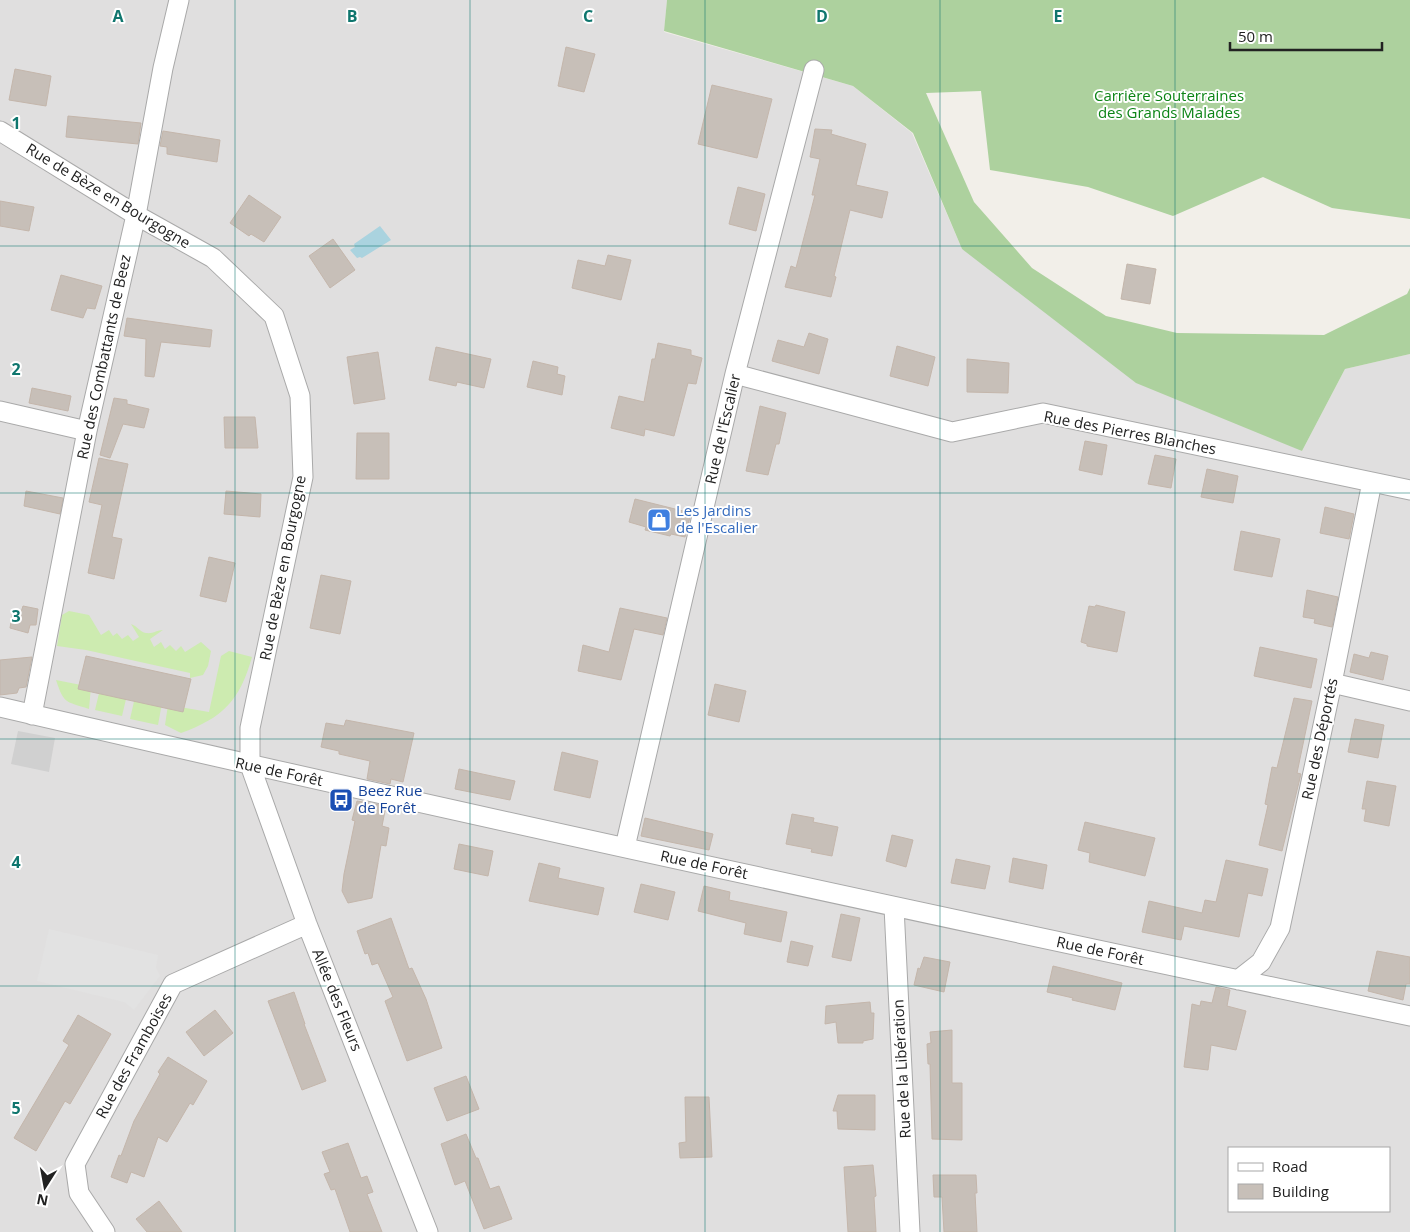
<svg xmlns="http://www.w3.org/2000/svg" width="1410" height="1232" viewBox="0 0 1410 1232" font-family="'Open Sans',sans-serif">
<rect width="100%" height="100%" fill="#f2efe9"/>
<!-- residential -->
<path fill="#e0dfdf" fill-rule="evenodd" d="M 0,0 L 667,0 L 664,32 L 853,86 L 912,133 L 962,249 L 1302,451 L 1345,369 L 1410,354 L 1410,1232 L 0,1232 ZM 1229,1148 L 1389,1148 L 1389,1211 L 1229,1211 Z"/>
<!-- religious -->
<path fill="#d0d0d0" d="M 18,731 L 55,738 L 49,772 L 11,764 Z"/>
<!-- grass -->
<path fill="#cdebb0" d="M 69,611 L 89,615 L 101,635 L 109,630 L 113,636 L 117,633 L 122,639 L 128,635 L 133,641 L 139,637 L 131,624 C 137,626 140,632 146,633 C 153,634 157,630 163,630 L 150,639 L 154,647 L 161,642 L 165,649 L 170,645 L 176,651 L 181,646 L 185,652 L 201,642 L 211,651 L 208,666 L 203,675 L 190,678 L 190,673 L 86,650 L 57,646 L 62,615 Z
M 229,651 L 252,657 C 240,700 223,718 181,733 L 165,725 L 168,705 L 209,712 L 221,656 Z
M 56,680 L 91,687 L 89,709 C 65,701 64,704 56,680 Z
M 100,689 L 127,695 L 122,716 L 95,710 Z
M 135,697 L 162,703 L 158,725 L 130,719 Z"/>
<!-- forest -->
<path fill="#add19e" d="M 667,0 L 1410,0 L 1410,219 L 1332,208 L 1263,177 L 1173,216 L 1088,187 L 990,170 L 981,91 L 926,93 L 974,202 L 1032,268 L 1106,316 L 1177,333 L 1324,335 L 1407,294 L 1410,288 L 1410,354 L 1345,369 L 1302,451 L 1136,383 L 962,249 L 913,133 L 853,86 L 664,31 Z"/>
<!-- parking -->
<path fill="#e2e2e2" d="M 49,929 L 158,955 L 156,968 L 160,976 L 134,1010 L 124,1002 L 37,981 Z"/>
<!-- water -->
<path fill="#aad3df" d="M 380,226 L 391,240 L 362,258 L 360,257 L 357,258 L 350,250 L 355,247 L 354,244 Z"/>
<!-- building -->
<path fill="#c7bfb8" stroke="#c4b6ab" d="M 566,47 L 595,54 L 584,92 L 558,86 Z
M 15,69 L 51,76 L 46,106 L 9,100 Z
M 712,85 L 772,99 L 757,158 L 698,144 Z
M 68,116 L 141,123 L 138,144 L 66,137 Z
M 815,129 L 832,130 L 831,134 L 866,144 L 856,185 L 888,192 L 882,218 L 850,210 L 834,276 L 836,277 L 831,297 L 785,287 L 791,266 L 796,268 L 815,195 L 812,195 L 820,159 L 810,157 Z
M 163,131 L 220,140 L 217,162 L 167,154 L 167,147 L 160,146 Z
M 738,187 L 765,194 L 756,231 L 729,224 Z
M 249,195 L 281,217 L 264,242 L 251,234 L 249,236 L 230,223 Z
M 0,201 L 34,207 L 29,231 L 0,226 Z
M 333,239 L 355,270 L 330,288 L 309,256 Z
M 608,255 L 631,260 L 621,300 L 572,288 L 578,260 L 605,266 Z
M 1127,264 L 1156,269 L 1150,304 L 1121,299 Z
M 61,275 L 102,286 L 95,309 L 87,308 L 83,318 L 51,310 Z
M 127,318 L 212,330 L 210,347 L 161,342 L 154,377 L 145,376 L 146,339 L 124,336 Z
M 809,333 L 828,339 L 819,374 L 772,361 L 778,340 L 804,347 Z
M 658,343 L 691,350 L 691,355 L 702,358 L 696,384 L 688,383 L 674,436 L 645,429 L 644,436 L 611,428 L 619,396 L 644,402 L 652,359 L 655,359 Z
M 897,346 L 935,357 L 928,386 L 890,376 Z
M 436,347 L 491,359 L 484,388 L 457,382 L 456,386 L 429,380 Z
M 378,352 L 385,399 L 354,404 L 347,357 Z
M 967,359 L 1009,363 L 1008,393 L 967,392 Z
M 533,361 L 558,367 L 557,374 L 565,376 L 562,395 L 527,387 Z
M 32,388 L 71,396 L 68,411 L 29,403 Z
M 114,398 L 127,400 L 127,404 L 149,409 L 144,428 L 123,424 L 110,458 L 100,455 Z
M 760,406 L 786,413 L 779,444 L 776,444 L 768,475 L 746,471 Z
M 224,417 L 255,417 L 258,448 L 225,448 Z
M 357,433 L 389,433 L 389,479 L 356,479 Z
M 1085,441 L 1107,445 L 1102,475 L 1079,470 Z
M 1155,455 L 1176,459 L 1171,488 L 1148,484 Z
M 99,458 L 128,464 L 112,537 L 122,539 L 114,579 L 88,573 L 102,505 L 89,502 Z
M 1207,469 L 1238,476 L 1233,503 L 1201,497 Z
M 26,491 L 63,498 L 60,514 L 24,506 Z
M 226,491 L 261,494 L 260,517 L 224,514 Z
M 635,499 L 691,513 L 685,537 L 671,534 L 670,536 L 645,530 L 646,527 L 629,522 Z
M 1325,507 L 1354,514 L 1349,539 L 1320,533 Z
M 1241,531 L 1280,539 L 1272,577 L 1234,570 Z
M 209,557 L 235,563 L 226,602 L 200,596 Z
M 321,575 L 351,581 L 340,634 L 310,628 Z
M 1307,590 L 1338,597 L 1332,627 L 1314,623 L 1315,619 L 1303,617 Z
M 1096,605 L 1125,612 L 1117,652 L 1087,646 L 1087,644 L 1081,642 L 1089,606 L 1095,607 Z
M 23,606 L 38,609 L 36,625 L 30,625 L 28,633 L 10,628 L 13,611 L 21,612 Z
M 620,608 L 667,618 L 663,635 L 634,629 L 621,680 L 578,671 L 583,645 L 609,652 Z
M 1260,647 L 1317,659 L 1311,688 L 1254,676 Z
M 1371,652 L 1388,656 L 1383,680 L 1350,672 L 1354,654 L 1369,658 Z
M 86,656 L 191,679 L 183,712 L 78,689 Z
M 32,657 L 26,687 L 19,688 L 17,693 L 0,695 L 0,660 Z
M 715,684 L 746,691 L 739,722 L 708,715 Z
M 1294,698 L 1312,701 L 1297,773 L 1301,774 L 1282,851 L 1259,845 L 1268,805 L 1265,804 L 1272,767 L 1277,768 Z
M 1355,719 L 1384,725 L 1378,758 L 1348,752 Z
M 346,720 L 414,733 L 403,782 L 391,779 L 390,784 L 367,779 L 370,761 L 339,754 L 339,751 L 321,747 L 326,723 L 344,726 Z
M 562,752 L 598,761 L 590,798 L 554,790 Z
M 459,769 L 515,781 L 510,800 L 455,789 Z
M 1367,781 L 1396,786 L 1389,826 L 1364,821 L 1366,809 L 1362,809 Z
M 357,801 L 386,806 L 382,826 L 389,828 L 386,846 L 381,845 L 372,898 L 348,903 L 342,891 L 344,874 L 355,821 L 352,820 Z
M 792,814 L 814,818 L 813,822 L 838,827 L 832,856 L 811,852 L 812,849 L 786,844 Z
M 645,818 L 713,834 L 709,850 L 641,836 Z
M 1085,822 L 1155,838 L 1145,876 L 1089,862 L 1090,853 L 1078,850 Z
M 892,835 L 913,840 L 906,867 L 886,861 Z
M 459,844 L 493,851 L 488,876 L 454,869 Z
M 1013,858 L 1047,865 L 1043,889 L 1009,882 Z
M 956,859 L 990,866 L 985,889 L 951,883 Z
M 1226,860 L 1268,869 L 1262,896 L 1248,893 L 1239,937 L 1184,926 L 1181,940 L 1142,932 L 1149,901 L 1202,913 L 1205,900 L 1216,902 Z
M 539,863 L 560,868 L 558,878 L 604,888 L 598,915 L 529,901 Z
M 641,884 L 675,892 L 668,920 L 634,912 Z
M 704,886 L 730,892 L 729,900 L 787,912 L 781,942 L 744,934 L 746,923 L 698,911 Z
M 841,914 L 860,918 L 851,961 L 832,957 Z
M 391,918 L 409,969 L 412,968 L 426,999 L 442,1048 L 407,1061 L 385,1001 L 393,997 L 378,963 L 372,965 L 368,953 L 365,954 L 357,931 Z
M 791,941 L 813,946 L 808,966 L 787,962 Z
M 1377,951 L 1410,957 L 1410,984 L 1406,984 L 1403,1000 L 1368,991 Z
M 924,957 L 950,962 L 944,992 L 914,985 L 918,968 L 920,969 Z
M 1053,966 L 1122,983 L 1115,1010 L 1072,1000 L 1073,998 L 1047,992 Z
M 1216,987 L 1230,990 L 1227,1006 L 1246,1011 L 1236,1050 L 1211,1045 L 1208,1070 L 1184,1067 L 1192,1004 L 1200,1006 L 1201,1001 L 1212,1003 Z
M 294,992 L 305,1024 L 304,1024 L 326,1081 L 302,1090 L 268,1001 Z
M 870,1002 L 871,1013 L 874,1013 L 873,1039 L 863,1041 L 863,1043 L 838,1043 L 836,1022 L 825,1024 L 826,1006 Z
M 215,1010 L 233,1033 L 204,1056 L 186,1032 Z
M 78,1015 L 111,1034 L 70,1104 L 65,1101 L 36,1151 L 14,1138 L 69,1045 L 63,1041 Z
M 952,1030 L 952,1083 L 962,1083 L 962,1140 L 932,1139 L 930,1064 L 928,1064 L 927,1044 L 931,1043 L 930,1032 Z
M 168,1057 L 207,1081 L 193,1105 L 190,1103 L 167,1142 L 158,1137 L 144,1177 L 131,1172 L 127,1183 L 111,1177 L 119,1155 L 121,1156 L 134,1121 L 160,1074 L 158,1072 Z
M 466,1076 L 479,1109 L 447,1121 L 434,1088 Z
M 838,1095 L 875,1095 L 875,1130 L 838,1129 L 837,1111 L 833,1111 Z
M 685,1097 L 709,1097 L 712,1157 L 680,1158 L 679,1143 L 686,1142 Z
M 466,1134 L 476,1158 L 478,1158 L 490,1189 L 499,1186 L 512,1219 L 484,1229 L 465,1181 L 455,1185 L 441,1144 Z
M 348,1143 L 361,1178 L 367,1176 L 373,1192 L 367,1194 L 382,1232 L 350,1232 L 335,1189 L 331,1190 L 324,1174 L 330,1172 L 322,1152 Z
M 873,1165 L 876,1196 L 874,1197 L 876,1232 L 848,1232 L 844,1167 Z
M 933,1175 L 976,1175 L 977,1193 L 975,1193 L 977,1232 L 944,1232 L 942,1197 L 934,1197 Z
M 159,1201 L 182,1232 L 147,1232 L 136,1219 Z"/>
<g fill="none" stroke-linecap="round" stroke-linejoin="round">
<!-- street casing -->
<g stroke="#a9a9a9" stroke-width="21">
<path id="street" d="M 0,131 L 136,215 L 213,258 L 274,316 L 300,396 L 303,477 L 250,728 L 250,765 L 307,924 L 428,1232
M 735,374 L 952,432 L 1043,413 L 1410,490
M 0,411 L 87,431
M 1332,683 L 1410,701
M 0,707 C 469,816 939,917 1410,1016
M 32,715 L 87,431 L 136,215 L 163,68 L 179,0
M 625,847 L 735,374 L 814,70
M 894,907 L 910,1232
M 1238,980 L 1261,962 L 1280,928 L 1332,683 L 1372,482
M 105,1232 L 79,1193 L 75,1164 L 173,984 L 307,924"/>
</g>
<!-- street -->
<use href="#street" stroke="#fff" stroke-width="19"/>
</g>
<!-- grid -->
<path fill="none" stroke="#0f766e" stroke-width="1" stroke-opacity="0.55" d="M 235,0 L 235,1232M 470,0 L 470,1232M 705,0 L 705,1232M 940,0 L 940,1232M 1175,0 L 1175,1232M 0,246 L 1410,246M 0,493 L 1410,493M 0,739 L 1410,739M 0,986 L 1410,986"/>
<!-- icons -->
<defs>
<g id="shop-square" transform="scale(1.25)"><rect x="-9" y="-9" width="18" height="18" rx="4" fill="#3f7fe0" stroke="#fff"/><path d="M-5-2.5h2.3a2.7 3.5 0 0 1 5.4 0H5L5.5 6h-11ZM-1.5-2.5h3a1.5 2.3 0 0 0-3 0Z" fill="#fff"/></g>
<g id="bus-square" transform="scale(1.25)"><rect x="-9" y="-9" width="18" height="18" rx="4" fill="#1a4fb4" stroke="#fff"/><path d="M-5-6H5V4H4V6H2V4H-2V6H-4V4H-5ZM-3.5-4V0h7V-4ZM-3.5 1.2v1.5H-2V1.2ZM2 1.2v1.5H3.5V1.2Z" fill="#fff"/></g>
</defs>
<g fill-rule="evenodd">
<use href="#shop-square" x="659" y="520"/>
<use href="#bus-square" x="341" y="800"/>
</g>
<g text-anchor="middle" stroke-width="4" stroke-linejoin="round" paint-order="stroke">
<!-- park labels -->
<g font-size="15" fill="#0c8416" stroke="#fff">
<text x="1169" y="101">Carrière Souterraines<tspan x="1169" dy="17">des Grands Malades</tspan></text>
</g>
<!-- street labels -->
<g font-size="15" fill="#222" stroke="#fff">
<text transform="translate(108 196) rotate(31)" y="5">Rue de Bèze en Bourgogne</text>
<text transform="translate(104 357) rotate(-78)" y="5">Rue des Combattants de Beez</text>
<text transform="translate(723 429) rotate(-77)" y="5">Rue de l'Escalier</text>
<text transform="translate(1130 433) rotate(11)" y="5">Rue des Pierres Blanches</text>
<text transform="translate(283 568) rotate(-79)" y="5">Rue de Bèze en Bourgogne</text>
<text transform="translate(1320 739) rotate(-78)" y="5">Rue des Déportés</text>
<text transform="translate(279 772) rotate(12)" y="5">Rue de Forêt</text>
<text transform="translate(704 865) rotate(12)" y="5">Rue de Forêt</text>
<text transform="translate(1100 951) rotate(12)" y="5">Rue de Forêt</text>
<text transform="translate(337 1000) rotate(68)" y="5">Allée des Fleurs</text>
<text transform="translate(134 1056) rotate(-61)" y="5">Rue des Framboises</text>
<text transform="translate(902 1069) rotate(-93)" y="5">Rue de la Libération</text>
</g>
<!-- shop labels -->
<g font-size="15" fill="#366cbe" stroke="#fff" text-anchor="start">
<text x="676" y="516">Les Jardins<tspan x="676" dy="17">de l'Escalier</tspan></text>
</g>
<!-- transit labels -->
<g font-size="15" fill="#164399" stroke="#fff" text-anchor="start">
<text x="358" y="796">Beez Rue<tspan x="358" dy="17">de Forêt</tspan></text>
</g>
</g>
<g font-size="16" text-anchor="middle" font-weight="bold" fill="#0f766e" stroke="#fff" stroke-width="4" stroke-linejoin="round" paint-order="stroke">
<text x="118" y="22">A</text>
<text x="352" y="22">B</text>
<text x="588" y="22">C</text>
<text x="822" y="22">D</text>
<text x="1058" y="22">E</text>
<text x="16" y="129">1</text>
<text x="16" y="375">2</text>
<text x="16" y="622">3</text>
<text x="16" y="868">4</text>
<text x="16" y="1114">5</text>
</g>
<!-- legend -->
<rect x="1228" y="1147" width="162" height="65" fill="#ffffff" stroke="#a7a7a7"/>
<rect x="1238" y="1163" width="25" height="8" fill="#ffffff" stroke="#a7a7a7"/>
<text x="1272" y="1172" font-size="15" fill="#222222">Road</text>
<rect x="1238" y="1184" width="25" height="15" fill="#c7bfb8" stroke="#a7a7a7"/>
<text x="1272" y="1197" font-size="15" fill="#222222">Building</text>
<!-- north arrow -->
<g transform="translate(45 1187) rotate(191)" stroke="#ffffff" stroke-width="4" paint-order="stroke">
<path d="M0-4L9 19L0 12L-9 19Z" fill="#222222"/>
<text y="-8" font-size="14" font-weight="bold" text-anchor="middle" fill="#222222">N</text>
</g>
<!-- scale -->
<path d="M1230 42v8h152v-8" fill="none" stroke="#222222" stroke-width="2.5"/>
<text x="1238" y="42" font-size="15" fill="#222222" stroke="#ffffff" stroke-width="4" paint-order="stroke">50 m</text>
</svg>
